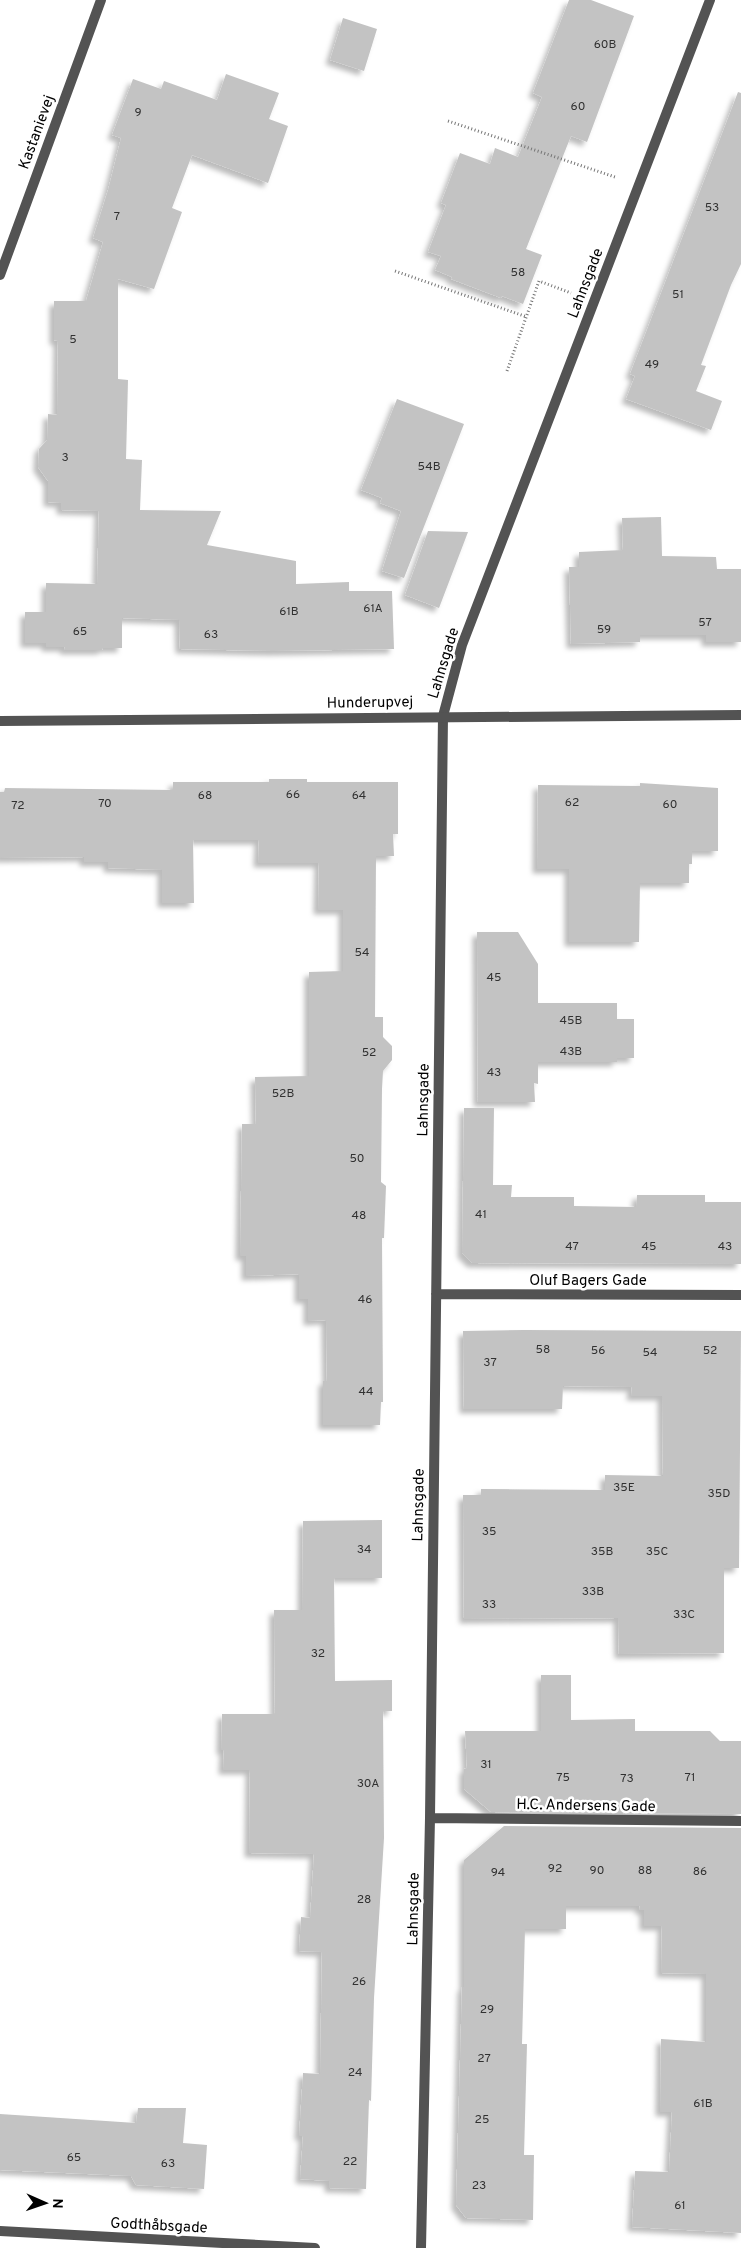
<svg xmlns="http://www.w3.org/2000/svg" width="741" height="2248" viewBox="0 0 741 2248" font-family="Overpass,sans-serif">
<defs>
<filter id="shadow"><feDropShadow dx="-4.5" dy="4.5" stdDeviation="2.5" flood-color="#0004"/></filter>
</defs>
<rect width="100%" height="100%" fill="#fff"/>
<!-- building -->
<path fill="#c3c3c3" filter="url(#shadow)" d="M 569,0 L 591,0 L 634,16 L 587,142 L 571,136 L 526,249 L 542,255 L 523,304 L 502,296 L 501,298 L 451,279 L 452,277 L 435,270 L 441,256 L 428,252 L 446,205 L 441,203 L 460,153 L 490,164 L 495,148 L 518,157 L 542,97 L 533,93 Z
M 343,18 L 377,29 L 364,71 L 330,60 Z
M 226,74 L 279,93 L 269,119 L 288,126 L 268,183 L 192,155 L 172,208 L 182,212 L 154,289 L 118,279 L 118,379 L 128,380 L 126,459 L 142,460 L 140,510 L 221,511 L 207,545 L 296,561 L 296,584 L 349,582 L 349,591 L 392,591 L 394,649 L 273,651 L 180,649 L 179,620 L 122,618 L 122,648 L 103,648 L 102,650 L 64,650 L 65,647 L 46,647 L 46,643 L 25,643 L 25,612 L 46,612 L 46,583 L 97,584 L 99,511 L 61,510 L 61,503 L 48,502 L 48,481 L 38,467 L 39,449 L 47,440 L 48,414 L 57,415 L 58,341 L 54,340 L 54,301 L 86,301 L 103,242 L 93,238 L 108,190 L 121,138 L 112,135 L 133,79 L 161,89 L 164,81 L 217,100 Z
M 738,92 L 741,93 L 741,264 L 731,285 L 701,365 L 706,366 L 696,391 L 722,401 L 711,430 L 626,399 L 635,376 L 630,374 Z
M 397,399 L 464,424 L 404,578 L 382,571 L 401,511 L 380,503 L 382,498 L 361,490 Z
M 661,517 L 662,556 L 716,557 L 717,569 L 741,569 L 741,642 L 706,642 L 706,635 L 640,635 L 640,642 L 571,644 L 569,567 L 579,567 L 579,552 L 623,550 L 622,518 Z
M 428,531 L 468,532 L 439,608 L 405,595 Z
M 269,779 L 307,779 L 307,782 L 398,782 L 398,834 L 393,834 L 394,856 L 376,856 L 375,1017 L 383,1017 L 383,1037 L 392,1046 L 392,1060 L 383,1071 L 382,1089 L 381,1182 L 386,1186 L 384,1238 L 382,1238 L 383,1402 L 381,1402 L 380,1425 L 323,1425 L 323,1381 L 327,1381 L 326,1320 L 308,1321 L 308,1299 L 299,1299 L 299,1274 L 246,1276 L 246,1256 L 240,1256 L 242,1124 L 256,1124 L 255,1077 L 309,1076 L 309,972 L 343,971 L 343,910 L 318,910 L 319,863 L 258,863 L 259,840 L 193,840 L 194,903 L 162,903 L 162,870 L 108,868 L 108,862 L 84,862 L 84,857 L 0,858 L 0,792 L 4,792 L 5,788 L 173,790 L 173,782 L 269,782 Z
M 640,783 L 718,788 L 718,851 L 692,851 L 692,864 L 689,864 L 689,883 L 640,883 L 639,942 L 569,942 L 569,869 L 537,869 L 538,785 L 640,786 Z
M 477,932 L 518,932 L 538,964 L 538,1003 L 617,1003 L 617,1019 L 634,1019 L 634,1058 L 617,1058 L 617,1062 L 538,1062 L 538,1084 L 534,1083 L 535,1102 L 478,1102 Z
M 464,1108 L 494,1108 L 493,1185 L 512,1185 L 511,1197 L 574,1197 L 574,1206 L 636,1207 L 637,1195 L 705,1195 L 705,1202 L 741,1202 L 741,1264 L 472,1263 L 462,1253 Z
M 524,1330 L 741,1331 L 739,1568 L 724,1568 L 724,1653 L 619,1654 L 618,1618 L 464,1619 L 463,1495 L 481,1495 L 481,1489 L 605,1490 L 605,1475 L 663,1476 L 662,1396 L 631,1396 L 632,1387 L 563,1386 L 562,1409 L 464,1409 L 463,1331 Z
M 382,1520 L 382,1578 L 334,1578 L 335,1681 L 392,1680 L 392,1711 L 383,1711 L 384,1838 L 374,1998 L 371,2101 L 369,2100 L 366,2189 L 329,2188 L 329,2181 L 300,2179 L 303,2136 L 299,2136 L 303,2073 L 320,2074 L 322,1952 L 299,1951 L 301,1917 L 310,1918 L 314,1854 L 249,1853 L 250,1770 L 223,1770 L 224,1750 L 221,1750 L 222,1714 L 275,1714 L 274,1610 L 302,1610 L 303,1521 Z
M 541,1675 L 571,1675 L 571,1720 L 635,1719 L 635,1731 L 710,1731 L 720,1741 L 741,1741 L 741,1814 L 491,1812 L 464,1789 L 464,1769 L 467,1768 L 465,1731 L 541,1731 Z
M 504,1826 L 741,1828 L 741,2233 L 632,2227 L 635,2171 L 669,2172 L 672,2112 L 660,2112 L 661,2039 L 706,2042 L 706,1974 L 661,1973 L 662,1926 L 644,1926 L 644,1910 L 639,1910 L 640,1906 L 566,1906 L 566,1929 L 525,1929 L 522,2044 L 527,2044 L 524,2155 L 534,2155 L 533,2220 L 466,2218 L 456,2205 L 462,1987 L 464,1987 L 464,1860 Z
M 138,2108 L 186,2108 L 183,2143 L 207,2145 L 204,2189 L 136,2185 L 131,2176 L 0,2170 L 0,2114 L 136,2123 Z"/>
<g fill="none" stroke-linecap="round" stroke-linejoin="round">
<!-- path -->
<path stroke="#757575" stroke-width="3" stroke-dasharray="1 2.5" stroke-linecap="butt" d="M 448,121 L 615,177
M 395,271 L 527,317
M 507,371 L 539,281 L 571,293"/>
<!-- minor -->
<path stroke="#535353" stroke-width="10" d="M 0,275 L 101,0
M 436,1294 L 741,1295
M 430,1818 L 741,1821
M 0,2231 L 315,2248
M 421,2248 L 430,1818 L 443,716 L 462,645 L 710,0"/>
<!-- tertiary -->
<path stroke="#535353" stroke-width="10" d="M 0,721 L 741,715"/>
</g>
<g text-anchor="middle" stroke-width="5" stroke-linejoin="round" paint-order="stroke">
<!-- number labels -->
<g font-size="12" fill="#313131">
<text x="605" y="48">60B</text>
<text x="578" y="110">60</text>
<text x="138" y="116">9</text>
<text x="712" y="211">53</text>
<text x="117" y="220">7</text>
<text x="518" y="276">58</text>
<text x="678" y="298">51</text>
<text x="73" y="343">5</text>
<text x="652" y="368">49</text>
<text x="65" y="461">3</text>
<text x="429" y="470">54B</text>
<text x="373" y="612">61A</text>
<text x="289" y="615">61B</text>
<text x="705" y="626">57</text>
<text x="604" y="633">59</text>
<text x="80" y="635">65</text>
<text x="211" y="638">63</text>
<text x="293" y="798">66</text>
<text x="205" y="799">68</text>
<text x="359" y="799">64</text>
<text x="572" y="806">62</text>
<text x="105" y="807">70</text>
<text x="670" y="808">60</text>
<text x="18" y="809">72</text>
<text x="362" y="956">54</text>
<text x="494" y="981">45</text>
<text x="571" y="1024">45B</text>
<text x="571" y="1055">43B</text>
<text x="369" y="1056">52</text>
<text x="494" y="1076">43</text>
<text x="283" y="1097">52B</text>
<text x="357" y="1162">50</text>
<text x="481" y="1218">41</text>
<text x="359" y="1219">48</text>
<text x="572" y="1250">47</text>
<text x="649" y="1250">45</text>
<text x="725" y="1250">43</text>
<text x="365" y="1303">46</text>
<text x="543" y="1353">58</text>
<text x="598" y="1354">56</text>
<text x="710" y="1354">52</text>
<text x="650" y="1356">54</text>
<text x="490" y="1366">37</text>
<text x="366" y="1395">44</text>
<text x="624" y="1491">35E</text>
<text x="719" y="1497">35D</text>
<text x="489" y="1535">35</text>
<text x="364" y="1553">34</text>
<text x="602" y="1555">35B</text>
<text x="657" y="1555">35C</text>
<text x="593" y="1595">33B</text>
<text x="489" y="1608">33</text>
<text x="684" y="1618">33C</text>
<text x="318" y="1657">32</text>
<text x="486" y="1768">31</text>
<text x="563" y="1781">75</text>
<text x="690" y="1781">71</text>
<text x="627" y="1782">73</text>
<text x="368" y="1787">30A</text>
<text x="555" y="1872">92</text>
<text x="597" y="1874">90</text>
<text x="645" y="1874">88</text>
<text x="700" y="1875">86</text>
<text x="498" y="1876">94</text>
<text x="364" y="1903">28</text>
<text x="359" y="1985">26</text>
<text x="487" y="2013">29</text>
<text x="484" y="2062">27</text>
<text x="355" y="2076">24</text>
<text x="703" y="2107">61B</text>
<text x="482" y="2123">25</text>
<text x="74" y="2161">65</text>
<text x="350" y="2165">22</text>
<text x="168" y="2167">63</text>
<text x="479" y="2189">23</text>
<text x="680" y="2209">61</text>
</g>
<!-- street labels -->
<g font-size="15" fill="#000" stroke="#fff">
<text transform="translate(36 132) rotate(-70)" y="5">Kastanievej</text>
<text transform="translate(585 283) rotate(-69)" y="5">Lahnsgade</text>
<text transform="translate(443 663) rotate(-73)" y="5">Lahnsgade</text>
<text transform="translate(370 702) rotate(-1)" y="5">Hunderupvej</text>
<text transform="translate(423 1100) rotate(-89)" y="5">Lahnsgade</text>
<text x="588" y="1285">Oluf Bagers Gade</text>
<text transform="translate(418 1505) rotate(-89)" y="5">Lahnsgade</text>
<text transform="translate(586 1805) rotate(1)" y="5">H.C. Andersens Gade</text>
<text transform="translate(413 1909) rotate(-89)" y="5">Lahnsgade</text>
<text transform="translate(159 2225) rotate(3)" y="5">Godthåbsgade</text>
</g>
</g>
<!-- north arrow -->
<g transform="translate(45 2203) rotate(92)" stroke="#ffffff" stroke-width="4" paint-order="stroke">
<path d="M0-4L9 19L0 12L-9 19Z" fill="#000000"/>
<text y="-8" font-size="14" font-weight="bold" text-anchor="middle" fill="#000000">N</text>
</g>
</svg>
